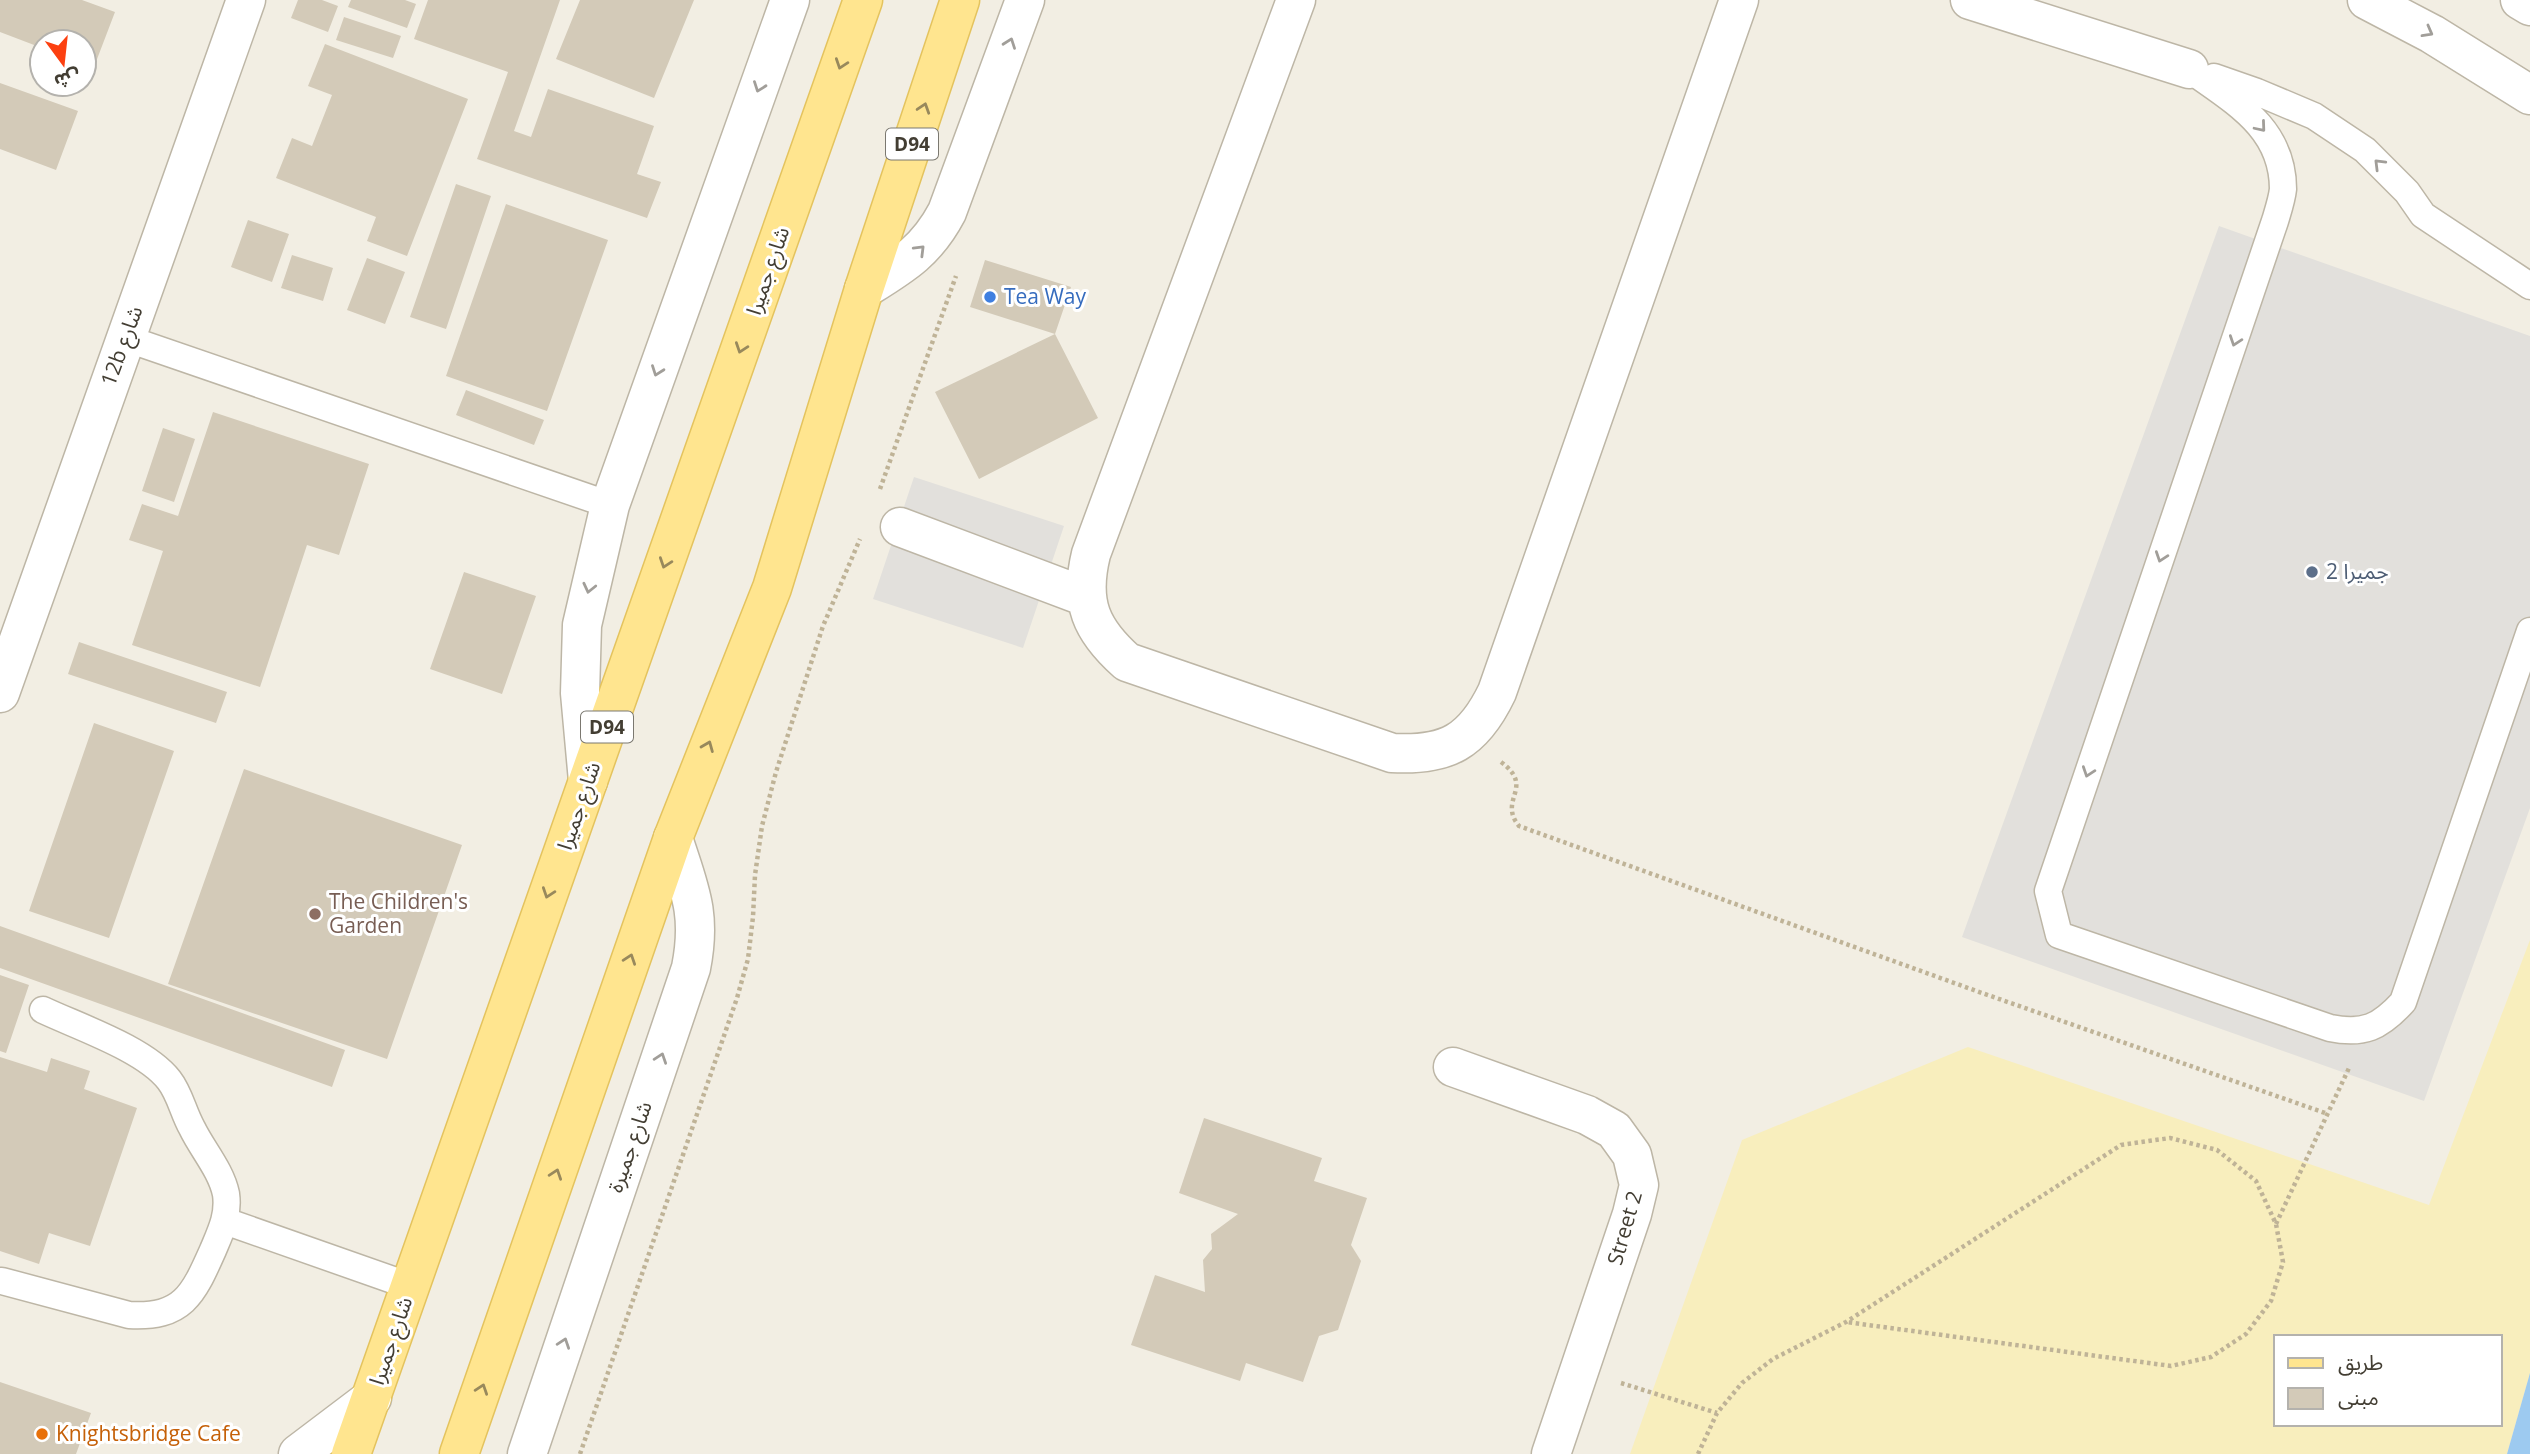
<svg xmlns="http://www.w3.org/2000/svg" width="2530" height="1454" viewBox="0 0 2530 1454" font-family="'Open Sans','Noto Sans Arabic',sans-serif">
<rect width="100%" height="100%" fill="#f2eee3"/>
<!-- sand -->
<path fill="#f8eebd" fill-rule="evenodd" d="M 2530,940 L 2530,1373 L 2507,1454 L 1630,1454 L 1742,1140 L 1968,1047 L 2429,1205 ZM 2276,1337 L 2500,1337 L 2500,1424 L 2276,1424 Z"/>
<!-- parking -->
<path fill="#e2e0dc" d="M 2219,226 L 2530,336 L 2530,808 L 2424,1101 L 1962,937 Z
M 914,477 L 1064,526 L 1023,648 L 873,599 Z"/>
<!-- water -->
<path fill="#9dcaf0" d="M 2530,1373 L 2530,1454 L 2507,1454 Z"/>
<!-- building -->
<path fill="#d3cab8" d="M 0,0 L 82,0 L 115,12 L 94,67 L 84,63 L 84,42 L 42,42 L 42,48 L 0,32 Z
M 298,0 L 322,0 L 338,6 L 328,32 L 291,18 Z
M 351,0 L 405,0 L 416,4 L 407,28 L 348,7 Z
M 428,0 L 560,0 L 514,131 L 531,137 L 548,89 L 654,126 L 637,174 L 661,182 L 647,218 L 477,159 L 508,72 L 414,39 Z
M 580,0 L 694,0 L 654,98 L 556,59 Z
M 344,17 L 401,36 L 393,58 L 336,40 Z
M 325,44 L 468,99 L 407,256 L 367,241 L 376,217 L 276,178 L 292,138 L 312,146 L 332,95 L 308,86 Z
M 0,83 L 78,111 L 56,170 L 0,149 Z
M 456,184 L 491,196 L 446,329 L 410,317 Z
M 506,204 L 608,240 L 547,411 L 446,376 Z
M 248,220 L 289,234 L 272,282 L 231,267 Z
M 292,255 L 333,268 L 323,301 L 281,288 Z
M 367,258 L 405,272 L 385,324 L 347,310 Z
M 985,260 L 1071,287 L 1055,334 L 1098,418 L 979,479 L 935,392 L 1055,334 L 970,307 Z
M 466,390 L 544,420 L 534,445 L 456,415 Z
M 213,412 L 369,464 L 339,555 L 307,545 L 260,687 L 132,645 L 163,551 L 129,540 L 142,504 L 178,516 Z
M 163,428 L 195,439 L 174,502 L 142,491 Z
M 464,572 L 536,596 L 502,694 L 430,669 Z
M 79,642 L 227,692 L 216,723 L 68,674 Z
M 94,723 L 174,751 L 109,938 L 29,911 Z
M 244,769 L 462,845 L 387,1059 L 168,984 Z
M 0,926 L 345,1050 L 332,1087 L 0,968 Z
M 0,975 L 29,985 L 6,1053 L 0,1051 Z
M 0,1057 L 47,1072 L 51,1058 L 90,1071 L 84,1089 L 137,1108 L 90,1246 L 49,1233 L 39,1264 L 0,1251 Z
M 1204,1118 L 1322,1158 L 1314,1181 L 1367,1198 L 1351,1245 L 1361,1261 L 1338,1330 L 1319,1336 L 1303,1382 L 1246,1363 L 1240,1381 L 1131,1345 L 1155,1275 L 1205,1292 L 1203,1260 L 1212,1249 L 1211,1234 L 1238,1214 L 1179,1193 Z
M 0,1382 L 91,1413 L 76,1454 L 0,1454 Z"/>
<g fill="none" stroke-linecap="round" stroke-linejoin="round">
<!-- service casing -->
<g stroke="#bdb6a6" stroke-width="29">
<path id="service" d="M 2189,69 C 2233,101 2283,127 2283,189 C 2282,199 2278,211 2275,221 L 2048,891 L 2059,935 L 2330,1028 C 2364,1035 2380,1027 2403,1002 L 2530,631
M 2214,77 L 2257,92 L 2314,116 L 2365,150 L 2407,192 L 2423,215 L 2530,286
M 125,338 L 610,505
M 225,1221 L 410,1286
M 2,1281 L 129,1315 C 183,1318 193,1295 213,1250 C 221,1231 229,1215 226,1194 C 221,1170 202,1149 192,1128 C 183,1112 180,1094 169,1080 C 145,1049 79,1027 43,1010"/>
</g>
<!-- minor casing -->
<g stroke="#bdb6a6" stroke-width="41">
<path id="minor" d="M 1296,0 L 1091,554 C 1079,603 1091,630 1127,662 L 1392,753 C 1447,756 1473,742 1497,692 L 1739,0
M 1970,0 L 2189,69
M 864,289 C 901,266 926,252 947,212 L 1025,0
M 900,527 L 1086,597
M 0,693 L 246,0
M 588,781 L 580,693 L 582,625 L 610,505 L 790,0
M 1453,1067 L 1587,1115 L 1614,1130 L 1632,1155 L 1639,1185 L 1632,1214 L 1551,1454
M 298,1454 L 372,1398
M 527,1454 L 691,968 C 702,913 689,888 673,838"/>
</g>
<!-- tertiary casing -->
<g stroke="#bdb6a6" stroke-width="41">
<path id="tertiary" d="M 2367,0 L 2432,34 L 2530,95
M 2520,0 L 2530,6"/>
</g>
<!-- primary casing -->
<g stroke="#e4c35e" stroke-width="41">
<path id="primary" d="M 351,1454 L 863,0
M 459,1454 L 673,838 L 772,588 L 864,289 L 960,0"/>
</g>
<!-- path -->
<path stroke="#bfb397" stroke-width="4.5" stroke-dasharray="3.5 3.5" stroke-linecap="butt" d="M 880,489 L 956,276
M 1501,762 C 1536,788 1497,799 1519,826 L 1982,993 L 2328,1114
M 2276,1224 L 2349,1068
M 1621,1383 L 1717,1413
M 580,1454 L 737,998 L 748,959 L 753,917 L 755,875 L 762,826 L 776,772 L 823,626 L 860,539
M 1698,1454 L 1717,1413 L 1742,1383 L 1773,1359 L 1846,1322 L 2121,1145 L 2170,1138 L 2217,1150 L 2256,1181 L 2276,1224 L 2283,1262 L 2271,1301 L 2246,1334 L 2211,1357 L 2171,1366 L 1846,1322"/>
<!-- service -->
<use href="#service" stroke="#fff" stroke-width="26"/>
<!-- minor -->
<use href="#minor" stroke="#fff" stroke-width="38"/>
<!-- tertiary -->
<use href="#tertiary" stroke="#fff" stroke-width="38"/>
<!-- primary -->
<use href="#primary" stroke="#ffe58f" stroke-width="38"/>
</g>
<!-- one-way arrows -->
<defs><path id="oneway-chevron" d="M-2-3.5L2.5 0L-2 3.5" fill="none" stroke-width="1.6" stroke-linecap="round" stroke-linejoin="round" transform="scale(1.75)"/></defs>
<g stroke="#a19e99">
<use href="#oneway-chevron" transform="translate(2428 32) rotate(29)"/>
<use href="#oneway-chevron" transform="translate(1010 43) rotate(-70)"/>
<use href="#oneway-chevron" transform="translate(759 87) rotate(110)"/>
<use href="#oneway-chevron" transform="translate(2261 127) rotate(50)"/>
<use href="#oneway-chevron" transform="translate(2379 164) rotate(-135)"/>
<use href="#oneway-chevron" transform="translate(920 250) rotate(-45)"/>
<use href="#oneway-chevron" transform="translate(2235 341) rotate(109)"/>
<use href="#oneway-chevron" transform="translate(657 371) rotate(110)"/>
<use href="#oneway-chevron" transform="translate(2161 557) rotate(109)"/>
<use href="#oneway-chevron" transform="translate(589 588) rotate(103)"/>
<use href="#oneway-chevron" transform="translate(2088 772) rotate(109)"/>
<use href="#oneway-chevron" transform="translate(661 1058) rotate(-71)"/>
<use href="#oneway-chevron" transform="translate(564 1343) rotate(-71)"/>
</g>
<g stroke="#98895c">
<use href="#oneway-chevron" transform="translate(841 64) rotate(109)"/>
<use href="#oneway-chevron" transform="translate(924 108) rotate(-72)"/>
<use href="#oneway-chevron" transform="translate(741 348) rotate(109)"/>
<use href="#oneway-chevron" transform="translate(665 563) rotate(109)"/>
<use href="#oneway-chevron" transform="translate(708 746) rotate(-68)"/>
<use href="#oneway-chevron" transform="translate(548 893) rotate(109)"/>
<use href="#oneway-chevron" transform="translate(630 959) rotate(-71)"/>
<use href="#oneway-chevron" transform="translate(556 1174) rotate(-71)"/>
<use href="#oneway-chevron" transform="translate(482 1389) rotate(-71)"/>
</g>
<!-- markers -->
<circle fill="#3f7fe0" stroke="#fff" stroke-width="2.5" cx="990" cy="297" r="7"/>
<circle fill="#5c6f8a" stroke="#fff" stroke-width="2.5" cx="2312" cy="572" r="7"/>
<circle fill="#8d6e63" stroke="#fff" stroke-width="2.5" cx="315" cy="914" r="7"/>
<circle fill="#e8710a" stroke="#fff" stroke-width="2.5" cx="42" cy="1434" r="7"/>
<g text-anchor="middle" stroke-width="6" stroke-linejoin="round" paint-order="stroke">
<!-- shield labels -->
<g fill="#fff" stroke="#7b7870" stroke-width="2">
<rect x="886" y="128.5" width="52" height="31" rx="5"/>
<rect x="581" y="711.5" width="52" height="31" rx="5"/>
</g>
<g font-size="19" font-weight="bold" fill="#433e33">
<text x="912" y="151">D94</text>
<text x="607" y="734">D94</text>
</g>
<!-- street labels -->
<g font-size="21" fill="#433e33" stroke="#fff">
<text transform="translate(768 271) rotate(-71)" y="7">شارع جميرا</text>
<text transform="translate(122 346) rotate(-70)" y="7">12b شارع</text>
<text transform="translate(579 806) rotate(-71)" y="7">شارع جميرا</text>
<text transform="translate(630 1147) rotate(-71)" y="7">شارع جميرة</text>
<text transform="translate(1625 1228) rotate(-74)" y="7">Street 2</text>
<text transform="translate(391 1341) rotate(-71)" y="7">شارع جميرا</text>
</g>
<!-- shop labels -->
<g font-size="21" fill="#366cbe" stroke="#fff" text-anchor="start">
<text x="1004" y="304">Tea Way</text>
</g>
<!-- service labels -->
<g font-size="21" fill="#4e5e75" stroke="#fff" text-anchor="start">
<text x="2326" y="579">جميرا 2</text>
</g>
<!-- education labels -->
<g font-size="21" fill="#785e54" stroke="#fff" text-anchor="start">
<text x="329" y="909">The Children's<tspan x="329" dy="24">Garden</tspan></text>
</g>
<!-- food labels -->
<g font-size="21" fill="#c56008" stroke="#fff" text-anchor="start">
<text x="56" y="1441">Knightsbridge Cafe</text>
</g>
</g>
<!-- legend -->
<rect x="2274" y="1335" width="228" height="91" fill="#ffffff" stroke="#b4b2ad" stroke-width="2"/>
<rect x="2288" y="1358" width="35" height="10" fill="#ffe58f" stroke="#b4b2ad" stroke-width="2"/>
<text x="2338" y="1370" font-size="21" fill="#433e33">طريق</text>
<rect x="2288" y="1388" width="35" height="21" fill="#d3cab8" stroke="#b4b2ad" stroke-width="2"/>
<text x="2338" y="1405" font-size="21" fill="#433e33">مبنى</text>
<!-- north arrow -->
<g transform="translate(63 63) rotate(165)"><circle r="33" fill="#ffffff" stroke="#b4b2ad" stroke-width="2"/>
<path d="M0-5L12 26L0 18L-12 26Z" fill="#fc4010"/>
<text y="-10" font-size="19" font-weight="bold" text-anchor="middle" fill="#433e33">ش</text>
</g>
</svg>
